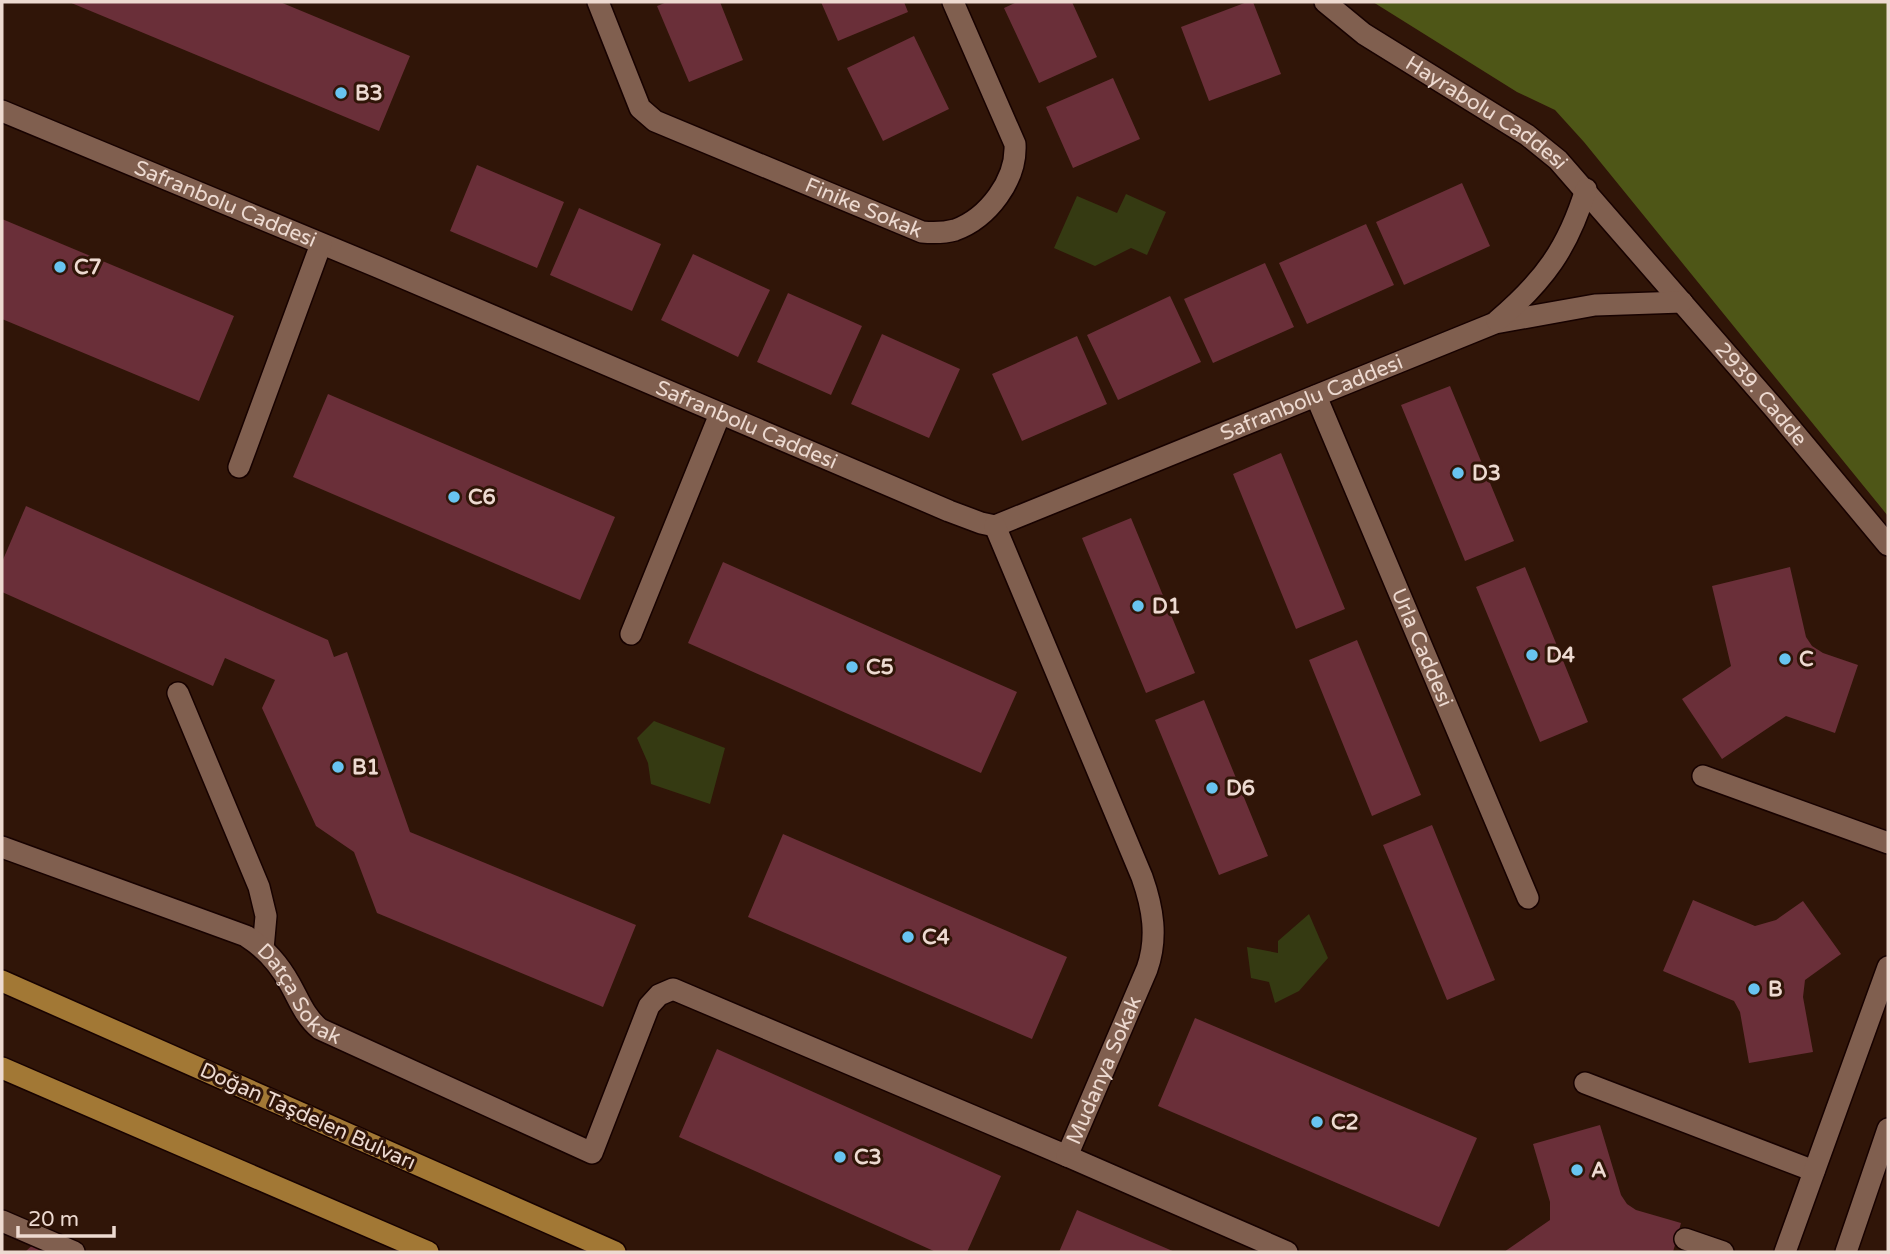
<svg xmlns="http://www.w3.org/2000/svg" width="1890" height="1254" viewBox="0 0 1890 1254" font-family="'Varela Round',sans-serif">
<rect width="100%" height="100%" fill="#301508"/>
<!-- green -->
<path fill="#353a12" d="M 1126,194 L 1166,212 L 1147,255 L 1131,248 L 1095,266 L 1054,248 L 1077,196 L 1117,213 Z
M 654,721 L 725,748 L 710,804 L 651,784 L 648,763 L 637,738 Z
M 1309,914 L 1328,958 L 1299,991 L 1275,1003 L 1269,982 L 1251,978 L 1247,947 L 1278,953 L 1278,941 Z"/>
<!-- forest -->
<path fill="#4e5617" d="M 1373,2 L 1888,2 L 1888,516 L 1584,142 L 1555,110 L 1517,92 Z"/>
<!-- building -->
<path fill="#6a2f39" d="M 69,2 L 280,2 L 410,56 L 379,131 Z
M 667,2 L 720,2 L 743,60 L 689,82 L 657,6 Z
M 821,2 L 904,2 L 908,12 L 838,41 Z
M 1017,2 L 1072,2 L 1097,57 L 1039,83 L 1004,8 Z
M 1247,2 L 1253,2 L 1281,74 L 1209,101 L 1181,27 Z
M 914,36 L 949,109 L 883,141 L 847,68 Z
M 1113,78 L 1140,139 L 1073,168 L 1046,107 Z
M 477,165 L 564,202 L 537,268 L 450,231 Z
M 1462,183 L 1490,246 L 1404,285 L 1376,222 Z
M 579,208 L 661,244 L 632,311 L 550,275 Z
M 2,219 L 234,316 L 199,401 L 2,319 Z
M 1366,224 L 1394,285 L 1307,324 L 1279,263 Z
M 693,254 L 770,290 L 738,357 L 661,320 Z
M 1265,263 L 1294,327 L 1213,363 L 1184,299 Z
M 788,293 L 862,326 L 831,395 L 757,362 Z
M 1170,296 L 1201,362 L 1118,400 L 1087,335 Z
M 882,334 L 960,369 L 929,438 L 851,404 Z
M 1077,336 L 1107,404 L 1022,441 L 992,374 Z
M 1450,386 L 1514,541 L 1465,561 L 1401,405 Z
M 328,394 L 615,517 L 580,600 L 293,477 Z
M 1281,453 L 1345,609 L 1296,629 L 1233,474 Z
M 26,506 L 328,640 L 334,657 L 347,652 L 410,832 L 636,925 L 603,1007 L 377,913 L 354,852 L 316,826 L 262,708 L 275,680 L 225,658 L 213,686 L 2,592 L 2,562 Z
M 1131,518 L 1195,673 L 1146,693 L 1082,538 Z
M 723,562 L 1017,692 L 981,773 L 688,643 Z
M 1525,567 L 1588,722 L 1540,742 L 1476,587 Z
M 1790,567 L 1806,637 L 1812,646 L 1823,653 L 1858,665 L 1835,733 L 1786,716 L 1722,759 L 1682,699 L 1731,666 L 1712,586 Z
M 1357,640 L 1421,795 L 1372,816 L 1309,660 Z
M 1204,700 L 1268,856 L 1219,875 L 1155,720 Z
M 1432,825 L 1495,980 L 1447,1000 L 1383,845 Z
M 783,834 L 1067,957 L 1032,1039 L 748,917 Z
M 1693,900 L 1755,926 L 1776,920 L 1803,901 L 1841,954 L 1805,980 L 1803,997 L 1813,1052 L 1749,1063 L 1740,1012 L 1734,1001 L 1663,971 Z
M 1195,1018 L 1477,1138 L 1439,1227 L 1158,1106 Z
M 717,1049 L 1001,1176 L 967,1252 L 936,1252 L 679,1137 Z
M 1600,1125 L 1621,1195 L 1627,1204 L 1636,1210 L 1681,1223 L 1673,1252 L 1504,1252 L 1550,1220 L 1550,1202 L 1533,1144 Z
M 1077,1210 L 1175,1252 L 1059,1252 Z
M 39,1239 L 51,1252 L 25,1252 Z"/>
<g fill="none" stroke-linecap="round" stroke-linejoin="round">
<!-- minor casing -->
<g stroke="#170200" stroke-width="24">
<g id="minor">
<path id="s1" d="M 598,2 L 640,108 L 655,121 L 922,232 C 933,233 944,233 955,230 C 988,218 1017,180 1015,144 L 953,2"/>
<path id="s2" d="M 1325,2 L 1364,34 L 1527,135 L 1558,160 L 1773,407 L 1888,545"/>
<path id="s3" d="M 2,111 L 378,267 L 949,511 L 981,523 L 995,526 L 1495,323 L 1595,305 L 1682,302"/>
<path d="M 1497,321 C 1544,281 1568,248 1586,189"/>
<path id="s4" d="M 1316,396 L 1528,898"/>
<path d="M 239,467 L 321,244"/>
<path d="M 631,634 L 720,414"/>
<path d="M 178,693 L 259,887 L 266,916 L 263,949"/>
<path d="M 1703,776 L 1888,843"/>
<path id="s5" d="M 2,847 L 246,936 C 265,948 279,964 290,984 C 299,1000 305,1017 320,1029 L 592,1153 L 649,1006 L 659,995 L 673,989 L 1067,1156 L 1147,969 C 1158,938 1153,908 1142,877 L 995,526"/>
<path d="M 1585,1083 L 1814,1171"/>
<path d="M 1067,1156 L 1287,1252"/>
<path d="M 2,1221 L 74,1252"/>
<path d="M 1685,1239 L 1723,1252"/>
<path d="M 1785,1252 L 1888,967"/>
<path d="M 1846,1252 L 1888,1129"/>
</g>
</g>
<!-- major casing -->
<g stroke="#170200" stroke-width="24">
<path id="major" d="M 2,981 L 615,1252
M 2,1068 L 428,1252"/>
</g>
<!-- minor -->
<use href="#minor" stroke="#805f4f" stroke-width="21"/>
<!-- major -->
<use href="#major" stroke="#a27835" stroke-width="21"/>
</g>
<!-- markers -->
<g fill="#68c4f0" stroke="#301508" stroke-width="2.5">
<circle cx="341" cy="93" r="7"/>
<circle cx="60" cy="267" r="7"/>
<circle cx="1458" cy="473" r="7"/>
<circle cx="454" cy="497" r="7"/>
<circle cx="1138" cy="606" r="7"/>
<circle cx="1532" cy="655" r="7"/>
<circle cx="1785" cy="659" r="7"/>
<circle cx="852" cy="667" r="7"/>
<circle cx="338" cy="767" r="7"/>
<circle cx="1212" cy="788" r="7"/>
<circle cx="908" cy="937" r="7"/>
<circle cx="1754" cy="989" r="7"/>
<circle cx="1317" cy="1122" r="7"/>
<circle cx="840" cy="1157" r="7"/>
<circle cx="1577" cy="1170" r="7"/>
</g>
<g text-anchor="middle" stroke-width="6" stroke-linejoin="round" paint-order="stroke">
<!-- poi labels -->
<g font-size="21" font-weight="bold" fill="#eddad1" stroke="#301508" text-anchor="start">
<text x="355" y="100">B3</text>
<text x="74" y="274">C7</text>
<text x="1472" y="480">D3</text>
<text x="468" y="504">C6</text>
<text x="1152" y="613">D1</text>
<text x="1546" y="662">D4</text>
<text x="1799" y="666">C</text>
<text x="866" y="674">C5</text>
<text x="352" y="774">B1</text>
<text x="1226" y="795">D6</text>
<text x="922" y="944">C4</text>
<text x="1768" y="996">B</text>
<text x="1331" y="1129">C2</text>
<text x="854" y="1164">C3</text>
<text x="1591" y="1177">A</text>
</g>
<!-- street labels -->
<g font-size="21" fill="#eddad1" stroke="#301508">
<text dy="7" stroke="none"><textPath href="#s2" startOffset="196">Hayrabolu Caddesi</textPath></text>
<text dy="7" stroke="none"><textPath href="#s3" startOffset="242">Safranbolu Caddesi</textPath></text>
<text dy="7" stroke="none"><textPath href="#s1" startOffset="360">Finike Sokak</textPath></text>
<text dy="7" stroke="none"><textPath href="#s2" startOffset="592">2939. Cadde</textPath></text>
<text dy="7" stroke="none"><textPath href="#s3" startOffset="1418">Safranbolu Caddesi</textPath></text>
<text dy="7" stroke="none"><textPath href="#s3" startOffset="808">Safranbolu Caddesi</textPath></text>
<text dy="7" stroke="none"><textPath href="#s4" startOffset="273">Urla Caddesi</textPath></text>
<text dy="7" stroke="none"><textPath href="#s5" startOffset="340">Datça Sokak</textPath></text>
<text dy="7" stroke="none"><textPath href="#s5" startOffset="1388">Mudanya Sokak</textPath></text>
<text transform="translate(308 1116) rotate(24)" y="7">Doğan Taşdelen Bulvarı</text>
</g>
</g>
<!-- border -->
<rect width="1890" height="1254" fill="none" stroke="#eddad1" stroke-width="7"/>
<!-- scale -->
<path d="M18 1226v10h96v-10" fill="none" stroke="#eddad1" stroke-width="3.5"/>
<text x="28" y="1226" font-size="21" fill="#eddad1" stroke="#301508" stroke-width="5" paint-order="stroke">20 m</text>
</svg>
